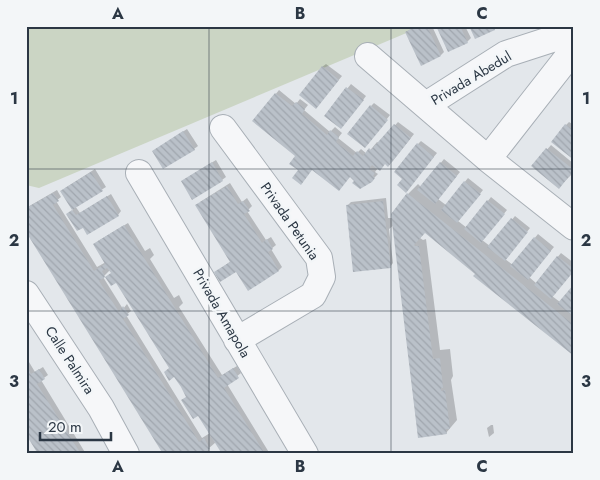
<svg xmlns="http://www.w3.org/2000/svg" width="600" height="480" viewBox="0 0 600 480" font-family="Jost,sans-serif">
<defs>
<pattern id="building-back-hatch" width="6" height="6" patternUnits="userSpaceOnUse" patternTransform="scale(1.25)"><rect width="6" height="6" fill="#bac1c9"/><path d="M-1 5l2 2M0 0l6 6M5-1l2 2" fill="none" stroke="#a0a6ae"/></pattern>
</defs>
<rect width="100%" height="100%" fill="#e3e7eb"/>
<!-- grass -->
<path fill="#cbd5c4" d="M 26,26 L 423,26 L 39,188 L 26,185 Z"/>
<!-- shadow -->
<path fill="#0003" fill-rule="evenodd" d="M 416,26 L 432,26 L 444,52 L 441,55 L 422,64 L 406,32 Z
M 437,26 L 465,26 L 471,38 L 467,42 Z
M 326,64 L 342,76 L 319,104 L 322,67 Z
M 351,84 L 366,96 L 351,116 L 326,115 Z
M 279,90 L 296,104 L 300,99 L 308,105 L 304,110 L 330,132 L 335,127 L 342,133 L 338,138 L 357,153 L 361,149 L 367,154 L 377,142 L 379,143 L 398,122 L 414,134 L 392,162 L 385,163 L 378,168 L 375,172 L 378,174 L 371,181 L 356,180 L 350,176 L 313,169 L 300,170 L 297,156 L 254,121 Z
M 374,103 L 390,115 L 368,143 L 371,106 Z
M 569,122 L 574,125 L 574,158 L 566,125 Z
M 187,129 L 198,146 L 194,149 L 153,151 Z
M 421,141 L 437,153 L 409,187 L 404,178 L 418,144 Z
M 551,145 L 574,164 L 574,172 L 559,187 L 533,166 Z
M 444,159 L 460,172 L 438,199 L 446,205 L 468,178 L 483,190 L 458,221 L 467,228 L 491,197 L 507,210 L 482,240 L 490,246 L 515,216 L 530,228 L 505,259 L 513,265 L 538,234 L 554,247 L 529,277 L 536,283 L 561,253 L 574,263 L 574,270 L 552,296 L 560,302 L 574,286 L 574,355 L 425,232 L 420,238 L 423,240 L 426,239 L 440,350 L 450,349 L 453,376 L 451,380 L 457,420 L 446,433 L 394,225 L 389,229 L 393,263 L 390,267 L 347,206 L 351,202 L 386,198 L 388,218 L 393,218 L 408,194 L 418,184 L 421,187 Z
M 216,160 L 226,177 L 222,180 L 182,181 Z
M 95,169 L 106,187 L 75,206 L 80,213 L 111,194 L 121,211 L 118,215 L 83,226 L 68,214 L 73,210 L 65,188 Z
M 230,183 L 242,202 L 247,198 L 252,206 L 247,211 L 266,240 L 271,237 L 276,245 L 271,249 L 282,267 L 279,270 L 216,272 L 231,261 L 200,202 Z
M 57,190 L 61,197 L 56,201 L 97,267 L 106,262 L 98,241 L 128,223 L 145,251 L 150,248 L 154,255 L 150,259 L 174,298 L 179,295 L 183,303 L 179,307 L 222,375 L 237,366 L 241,373 L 227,384 L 270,454 L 223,454 L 216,442 L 208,449 L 212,454 L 165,454 L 26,230 L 26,208 ZM 110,270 L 210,433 L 202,438 L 126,315 L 131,311 L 127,304 L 123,309 L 103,277 Z
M 26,357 L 35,372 L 43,367 L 48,375 L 41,380 L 86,454 L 39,454 L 26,433 Z
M 491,425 L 493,425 L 494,433 L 489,437 L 487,428 Z"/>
<!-- building -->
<path fill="url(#building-back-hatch)" d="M 417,26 L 427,26 L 441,56 L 421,66 L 405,32 Z
M 436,26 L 460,26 L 468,43 L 448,52 Z
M 469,26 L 493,26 L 495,30 L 475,39 Z
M 322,66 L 339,80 L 316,109 L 299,95 Z
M 346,87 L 364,100 L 341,129 L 324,116 Z
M 275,93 L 292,106 L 296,102 L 305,109 L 302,114 L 327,135 L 330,130 L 339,137 L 336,142 L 353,156 L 357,151 L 363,156 L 369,148 L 371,150 L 394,124 L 411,138 L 388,167 L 385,164 L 380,171 L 372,165 L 369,169 L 375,173 L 373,176 L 375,178 L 372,182 L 360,189 L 352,183 L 354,181 L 350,177 L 339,191 L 312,170 L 301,185 L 292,178 L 298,170 L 289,164 L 295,156 L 252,121 Z
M 370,105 L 388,120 L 365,148 L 347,134 Z
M 565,124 L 574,131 L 574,160 L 551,142 Z
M 183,131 L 195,150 L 163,169 L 152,151 Z
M 417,143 L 434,157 L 406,193 L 397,185 L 402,179 L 394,172 Z
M 546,148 L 574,170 L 559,189 L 531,166 Z
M 212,162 L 223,181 L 192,200 L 181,181 Z
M 440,162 L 457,176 L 435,204 L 417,190 Z
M 91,172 L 103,191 L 72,210 L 60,191 Z
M 464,181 L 481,194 L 457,223 L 441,210 Z
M 227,186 L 238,204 L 243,201 L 250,211 L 244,214 L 262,243 L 267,239 L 273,249 L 268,252 L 279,271 L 248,291 L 236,272 L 220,282 L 214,272 L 230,262 L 195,205 Z
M 53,193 L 59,201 L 53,205 L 94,271 L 105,264 L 93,244 L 124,225 L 218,378 L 233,368 L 239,378 L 224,388 L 265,454 L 222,454 L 198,416 L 193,419 L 181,400 L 186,397 L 181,387 L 174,377 L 169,381 L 164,372 L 169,368 L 128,302 L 116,283 L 111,286 L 105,277 L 111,273 L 107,268 L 102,271 L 105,277 L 99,281 L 119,312 L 123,306 L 129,315 L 123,319 L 199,442 L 204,438 L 210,449 L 205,452 L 206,454 L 163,454 L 26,232 L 26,208 Z
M 407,193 L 574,325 L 574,356 L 473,276 L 475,274 L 425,233 L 414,245 L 415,246 L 419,246 L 433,359 L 440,358 L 443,388 L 441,388 L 441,391 L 445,390 L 450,429 L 446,429 L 447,434 L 418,438 L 391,214 Z
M 107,196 L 119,216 L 87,235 L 83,228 L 77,231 L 66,214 L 72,210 L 76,215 Z
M 487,200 L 505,214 L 481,243 L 464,229 Z
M 383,201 L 391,268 L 353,272 L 346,205 Z
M 511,218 L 528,232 L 505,261 L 487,247 Z
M 534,237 L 551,251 L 528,280 L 510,266 Z
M 557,256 L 574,269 L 574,271 L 551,299 L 534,285 Z
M 574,284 L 574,317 L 557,304 Z
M 26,366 L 31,374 L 39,369 L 45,379 L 37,384 L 81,454 L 38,454 L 30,441 L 26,435 Z"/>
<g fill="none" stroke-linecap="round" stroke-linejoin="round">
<!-- street casing -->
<g stroke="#a8afb6" stroke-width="28">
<path id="street" d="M 368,56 L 488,159 L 574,227
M 426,105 L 506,54 L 574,32
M 223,128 L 319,258 L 322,277 L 313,295 L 237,340
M 488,159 L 574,49
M 139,173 L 305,454
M 26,294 L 101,408 L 126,454"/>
</g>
<!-- street -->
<use href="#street" stroke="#f6f7f9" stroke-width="26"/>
</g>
<!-- grid -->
<path fill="none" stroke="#2b3744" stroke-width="1" stroke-opacity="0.55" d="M 209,26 L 209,454M 391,26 L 391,454M 26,169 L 574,169M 26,311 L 574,311"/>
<g text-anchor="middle" stroke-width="5" stroke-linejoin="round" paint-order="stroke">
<!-- street labels -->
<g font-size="14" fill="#2b3744" stroke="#f3f6f8">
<text transform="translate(471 78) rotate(-31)" y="5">Privada Abedul</text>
<text transform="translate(290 221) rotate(55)" y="5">Privada Petunia</text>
<text transform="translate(222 313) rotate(60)" y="5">Privada Amapola</text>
<text transform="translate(70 360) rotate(57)" y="5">Calle Palmira</text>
</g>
</g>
<!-- border -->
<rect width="600" height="480" fill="none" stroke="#f3f6f8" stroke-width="55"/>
<!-- scale -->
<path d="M40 432v8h71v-8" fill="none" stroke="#2b3744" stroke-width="2.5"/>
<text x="48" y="432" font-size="15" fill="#2b3744" stroke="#f3f6f8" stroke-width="4" paint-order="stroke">20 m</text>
<rect x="28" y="28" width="544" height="424" fill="none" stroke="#2b3744" stroke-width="2"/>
<g font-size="16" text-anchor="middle" font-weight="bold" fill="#2b3744">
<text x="118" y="19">A</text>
<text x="300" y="19">B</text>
<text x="482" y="19">C</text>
<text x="14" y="104">1</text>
<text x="586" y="104">1</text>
<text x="14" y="246">2</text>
<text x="586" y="246">2</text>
<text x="14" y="387">3</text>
<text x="586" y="387">3</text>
<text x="118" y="472">A</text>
<text x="300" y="472">B</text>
<text x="482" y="472">C</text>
</g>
</svg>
